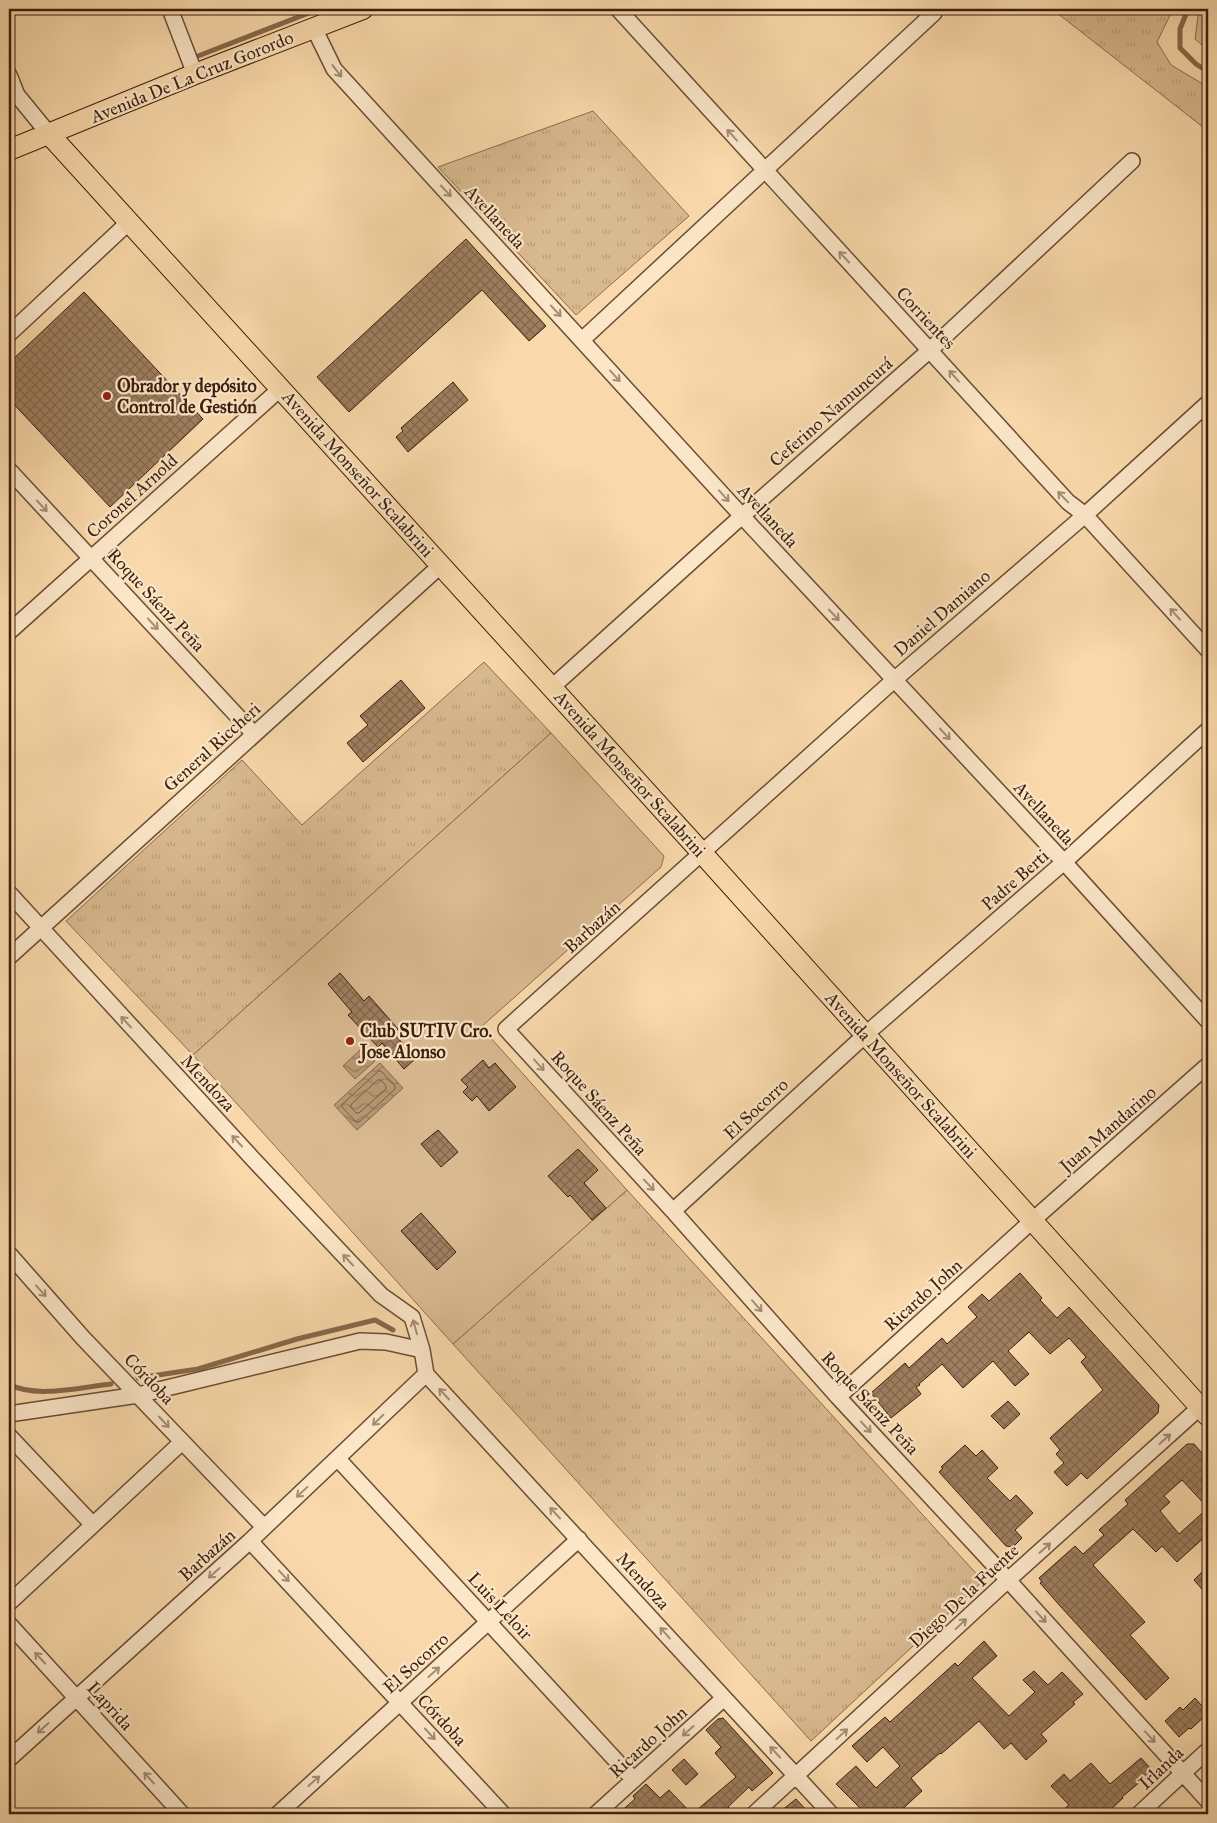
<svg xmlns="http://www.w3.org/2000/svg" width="1217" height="1823" viewBox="0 0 1217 1823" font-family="'IM FELL Great Primer',serif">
<defs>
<pattern id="grass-tufts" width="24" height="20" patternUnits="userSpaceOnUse" patternTransform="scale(1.25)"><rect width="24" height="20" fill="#d9b990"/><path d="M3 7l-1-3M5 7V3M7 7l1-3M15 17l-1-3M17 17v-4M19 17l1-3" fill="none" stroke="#bb9f7b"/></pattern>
<pattern id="water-waves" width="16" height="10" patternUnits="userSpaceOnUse" patternTransform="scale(1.25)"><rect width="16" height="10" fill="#b89975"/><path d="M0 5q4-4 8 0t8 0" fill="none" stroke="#977c5e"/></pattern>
<pattern id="building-cross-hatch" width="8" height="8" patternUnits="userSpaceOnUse" patternTransform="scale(1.25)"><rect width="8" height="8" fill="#9e7f5f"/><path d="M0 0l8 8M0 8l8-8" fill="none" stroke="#82674d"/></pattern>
</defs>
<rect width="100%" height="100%" fill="#f9d9ab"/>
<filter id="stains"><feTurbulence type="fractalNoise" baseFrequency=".004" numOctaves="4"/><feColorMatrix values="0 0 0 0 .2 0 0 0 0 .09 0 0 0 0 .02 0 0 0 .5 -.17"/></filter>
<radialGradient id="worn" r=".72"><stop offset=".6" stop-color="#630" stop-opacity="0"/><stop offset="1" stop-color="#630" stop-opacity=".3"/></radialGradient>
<!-- grass -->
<path fill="url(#grass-tufts)" stroke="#8a6c4e" d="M 1052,9 L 1173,9 L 1157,42 L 1171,65 L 1208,87 L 1208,131 Z
M 1199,9 L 1208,9 L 1208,50 L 1195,39 Z
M 593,111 L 689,216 L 576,315 L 438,167 Z
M 484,662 L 551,733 L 193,1055 L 66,921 L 242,760 L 302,825 Z
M 627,1190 L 983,1581 L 811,1741 L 453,1344 Z"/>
<!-- garden -->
<path fill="#d9b990" stroke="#8a6c4e" d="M 551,733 L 664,856 L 661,867 L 481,1027 L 627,1190 L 453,1344 L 193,1055 Z"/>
<!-- water -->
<path fill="url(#water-waves)" stroke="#86684b" d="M 362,1048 L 375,1061 L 355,1079 L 343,1066 Z
M 380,1063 L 403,1088 L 357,1130 L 334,1105 Z"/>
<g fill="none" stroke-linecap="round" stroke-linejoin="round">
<!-- shore -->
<path stroke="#7a5c40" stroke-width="1" d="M 379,1071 L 382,1072 L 395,1086 L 395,1089 L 359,1122 L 356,1122 L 342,1107 L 342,1105 Z
M 378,1080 L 381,1080 L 386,1086 L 386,1089 L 359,1113 L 356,1113 L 351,1107 L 351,1105 Z"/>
<!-- stream -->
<path stroke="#86684b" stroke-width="5" d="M 1188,9 L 1180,29 L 1180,48 L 1196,64 L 1208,72
M 198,56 L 319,9
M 138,1378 L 198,1369 L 297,1339 L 375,1320 L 393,1330
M 9,1384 C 35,1399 82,1387 111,1384"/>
</g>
<!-- building -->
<path fill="url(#building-cross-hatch)" stroke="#3b1e0c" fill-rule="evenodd" d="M 466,239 L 546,326 L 529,341 L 482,290 L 349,412 L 317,377 Z
M 84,292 L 203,419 L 110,507 L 9,399 L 9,363 Z
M 453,382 L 468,400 L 408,452 L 396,437 L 403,431 L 401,428 Z
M 401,680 L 425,708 L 363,762 L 347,743 L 368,725 L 360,716 Z
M 340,973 L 364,1001 L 369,996 L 398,1029 L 393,1033 L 416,1058 L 404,1069 L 382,1043 L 378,1047 L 348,1015 L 352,1012 L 328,984 Z
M 483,1060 L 489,1068 L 495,1063 L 516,1087 L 489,1111 L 477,1096 L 472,1101 L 463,1092 L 468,1087 L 461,1080 Z
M 438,1130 L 458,1152 L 441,1167 L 421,1144 Z
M 578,1149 L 598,1170 L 584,1183 L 606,1208 L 592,1220 L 570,1195 L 568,1197 L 548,1176 Z
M 421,1213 L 456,1252 L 437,1270 L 401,1231 Z
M 1020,1273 L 1042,1298 L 1040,1300 L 1057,1318 L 1069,1307 L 1159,1405 L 1158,1413 L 1087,1479 L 1081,1473 L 1067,1486 L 1054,1472 L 1064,1463 L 1056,1454 L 1060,1450 L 1050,1438 L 1103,1390 L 1081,1362 L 1086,1357 L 1069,1338 L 1050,1354 L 1029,1332 L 1008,1351 L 1029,1374 L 1015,1386 L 993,1361 L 963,1388 L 942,1364 L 919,1384 L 920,1385 L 916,1387 L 921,1394 L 891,1418 L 871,1393 L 905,1363 L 909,1368 L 942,1338 L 947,1344 L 977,1317 L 968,1307 L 982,1294 L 989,1301 Z
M 1008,1401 L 1020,1414 L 1004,1429 L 991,1416 Z
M 1187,1444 L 1194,1444 L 1208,1460 L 1208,1534 L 1177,1562 L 1162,1546 L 1156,1552 L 1133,1529 L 1093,1565 L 1145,1622 L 1130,1635 L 1169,1678 L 1146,1700 L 1061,1607 L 1040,1583 L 1042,1582 L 1039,1578 L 1075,1546 L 1083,1554 L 1104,1535 L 1099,1530 L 1128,1504 L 1125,1500 ZM 1182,1480 L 1208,1508 L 1179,1534 L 1160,1511 L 1170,1502 L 1164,1496 Z
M 965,1445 L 976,1456 L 982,1450 L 998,1468 L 987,1478 L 1010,1501 L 1016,1495 L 1033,1513 L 1015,1530 L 1022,1538 L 1013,1547 L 1006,1546 L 939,1472 L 943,1468 L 941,1467 Z
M 1208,1566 L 1208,1596 L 1194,1580 Z
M 984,1641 L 997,1656 L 972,1678 L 1009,1716 L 1035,1692 L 1023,1680 L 1034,1671 L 1048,1685 L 1062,1672 L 1083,1694 L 1073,1702 L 1075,1704 L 1041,1734 L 1047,1741 L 1026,1760 L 1011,1743 L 1004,1749 L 979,1721 L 941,1754 L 940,1753 L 911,1778 L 922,1791 L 897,1814 L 866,1814 L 836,1784 L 856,1766 L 876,1788 L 900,1766 L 883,1747 L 867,1762 L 852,1746 L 885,1717 L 890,1722 L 955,1663 L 958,1666 Z
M 1195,1698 L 1208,1713 L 1191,1729 L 1189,1728 L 1179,1737 L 1165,1721 L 1180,1707 L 1183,1710 Z
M 723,1718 L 773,1773 L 752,1791 L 749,1787 L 728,1807 L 735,1814 L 618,1814 L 635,1799 L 633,1796 L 646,1784 L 660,1798 L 669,1790 L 692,1814 L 736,1777 L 715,1753 L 721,1747 L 706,1730 L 718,1719 Z
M 1141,1758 L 1153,1771 L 1122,1797 L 1123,1798 L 1106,1814 L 1058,1814 L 1069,1805 L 1051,1786 L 1064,1774 L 1070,1781 L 1091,1763 L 1110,1784 Z
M 684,1759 L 698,1774 L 686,1785 L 672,1770 Z
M 796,1799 L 810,1814 L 777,1814 Z"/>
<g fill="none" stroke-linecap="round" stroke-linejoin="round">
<!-- minor casing -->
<g stroke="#6a4d34" stroke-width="18">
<path id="minor" d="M 170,9 L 195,74
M 618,9 L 1068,502 L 1085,515 L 1208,650
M 314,28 L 334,69 L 742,516 L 1064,862 L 1208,1021
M 9,75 L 17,95 L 49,134
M 9,334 L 129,222
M 582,340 L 934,13
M 1208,403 L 1085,515 L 894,680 L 506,1029 L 673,1211 L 838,1397 L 1008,1580 L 1208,1801
M 9,470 L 254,734
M 9,632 L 281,388
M 551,688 L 742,516 L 930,350 L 1132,161
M 9,893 L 252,1158 L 381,1295 L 412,1317 L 422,1350 L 426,1374
M 9,957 L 440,566
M 673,1211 L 874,1027 L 1064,862 L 1208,730
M 9,1254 L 83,1338 L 264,1527
M 426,1374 L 831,1814
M 838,1397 L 1033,1220 L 1208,1065
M 9,1414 L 138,1395 L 360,1341 L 386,1342 L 422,1350
M 9,1436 L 93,1525
M 338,1459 L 634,1780
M 250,1541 L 503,1814
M 9,1603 L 182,1442
M 9,1624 L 182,1814
M 9,1759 L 250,1541 L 426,1374
M 278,1814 L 579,1539
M 596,1814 L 724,1698
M 754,1814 L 1008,1580 L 1208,1400
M 1139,1814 L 1208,1750"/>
</g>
<!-- major casing -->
<g stroke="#3b1e0c" stroke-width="22">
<path id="major" d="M 49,134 L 702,853 L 1208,1416
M 9,150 L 195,74 L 363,9"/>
</g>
<!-- minor -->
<use href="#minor" stroke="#fbe6c8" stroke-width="15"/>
<!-- major -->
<use href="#major" stroke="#f9d9ab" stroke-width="20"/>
</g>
<!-- one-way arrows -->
<defs><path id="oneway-shaft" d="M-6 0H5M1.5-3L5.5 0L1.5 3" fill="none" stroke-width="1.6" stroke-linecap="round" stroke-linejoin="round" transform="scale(1.25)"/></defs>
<g stroke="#a58c73">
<use href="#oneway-shaft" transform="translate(337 71) rotate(52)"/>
<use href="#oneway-shaft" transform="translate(732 135) rotate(-132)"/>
<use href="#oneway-shaft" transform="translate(446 191) rotate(47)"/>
<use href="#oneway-shaft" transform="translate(844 257) rotate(-133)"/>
<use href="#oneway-shaft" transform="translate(556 311) rotate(47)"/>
<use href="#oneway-shaft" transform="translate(615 376) rotate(48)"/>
<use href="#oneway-shaft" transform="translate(954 376) rotate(-132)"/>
<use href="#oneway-shaft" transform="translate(724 496) rotate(48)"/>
<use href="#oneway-shaft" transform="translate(1063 497) rotate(-134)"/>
<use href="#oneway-shaft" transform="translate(42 506) rotate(47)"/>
<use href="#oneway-shaft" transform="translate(1175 614) rotate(-132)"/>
<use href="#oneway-shaft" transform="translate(834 615) rotate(47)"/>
<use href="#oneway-shaft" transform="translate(153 624) rotate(47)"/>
<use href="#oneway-shaft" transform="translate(945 734) rotate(47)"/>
<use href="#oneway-shaft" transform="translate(126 1022) rotate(-133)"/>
<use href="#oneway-shaft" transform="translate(539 1065) rotate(48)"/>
<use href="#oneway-shaft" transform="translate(237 1141) rotate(-133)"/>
<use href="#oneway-shaft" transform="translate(649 1185) rotate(47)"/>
<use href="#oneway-shaft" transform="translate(348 1260) rotate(-133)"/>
<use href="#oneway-shaft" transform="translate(41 1291) rotate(48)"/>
<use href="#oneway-shaft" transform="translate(757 1306) rotate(49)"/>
<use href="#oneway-shaft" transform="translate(415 1327) rotate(-106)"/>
<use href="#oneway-shaft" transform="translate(444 1394) rotate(-133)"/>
<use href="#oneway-shaft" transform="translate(378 1420) rotate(136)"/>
<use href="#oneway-shaft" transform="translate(164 1422) rotate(47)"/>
<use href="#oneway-shaft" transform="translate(866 1427) rotate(47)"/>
<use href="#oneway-shaft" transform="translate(1165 1439) rotate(-42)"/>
<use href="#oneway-shaft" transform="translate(302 1492) rotate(137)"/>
<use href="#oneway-shaft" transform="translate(555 1513) rotate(-133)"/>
<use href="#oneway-shaft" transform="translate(1045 1548) rotate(-42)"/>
<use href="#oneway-shaft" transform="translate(214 1573) rotate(138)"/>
<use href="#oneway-shaft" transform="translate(284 1576) rotate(47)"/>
<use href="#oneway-shaft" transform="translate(1041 1617) rotate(48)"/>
<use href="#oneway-shaft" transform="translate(961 1624) rotate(-43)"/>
<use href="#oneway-shaft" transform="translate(665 1633) rotate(-132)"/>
<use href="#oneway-shaft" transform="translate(40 1658) rotate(-133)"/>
<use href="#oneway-shaft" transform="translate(434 1672) rotate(-42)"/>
<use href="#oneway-shaft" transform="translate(43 1728) rotate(138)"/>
<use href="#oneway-shaft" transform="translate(688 1731) rotate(138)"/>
<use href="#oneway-shaft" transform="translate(430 1734) rotate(47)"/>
<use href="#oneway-shaft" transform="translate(842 1734) rotate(-43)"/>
<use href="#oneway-shaft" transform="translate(1150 1737) rotate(48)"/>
<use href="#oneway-shaft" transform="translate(775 1752) rotate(-133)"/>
<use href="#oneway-shaft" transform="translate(149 1778) rotate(-132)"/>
<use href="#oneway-shaft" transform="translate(314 1781) rotate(-42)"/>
</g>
<!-- markers -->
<g fill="#8f2418" stroke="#fbe6c8" stroke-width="2">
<circle cx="107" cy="396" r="5"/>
<circle cx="350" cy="1041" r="5"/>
</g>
<g text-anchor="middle" stroke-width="4.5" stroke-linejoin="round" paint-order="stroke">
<!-- street labels -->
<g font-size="18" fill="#3b1e0c" stroke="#fbe6c8">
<text transform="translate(192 77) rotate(-22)" y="6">Avenida De La Cruz Gorordo</text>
<text transform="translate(495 217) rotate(47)" y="6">Avellaneda</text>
<text transform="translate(926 318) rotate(47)" y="6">Corrientes</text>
<text transform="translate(831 412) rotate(-41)" y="6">Ceferino Namuncurá</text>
<text transform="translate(358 474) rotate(48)" y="6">Avenida Monseñor Scalabrini</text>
<text transform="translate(132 496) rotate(-42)" y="6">Coronel Arnold</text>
<text transform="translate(768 516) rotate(47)" y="6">Avellaneda</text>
<text transform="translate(156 600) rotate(47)" y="6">Roque Sáenz Peña</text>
<text transform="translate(942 613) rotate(-41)" y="6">Daniel Damiano</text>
<text transform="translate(212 747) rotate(-42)" y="6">General Riccheri</text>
<text transform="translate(630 774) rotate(48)" y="6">Avenida Monseñor Scalabrini</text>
<text transform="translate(1044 813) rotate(47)" y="6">Avellaneda</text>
<text transform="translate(1015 880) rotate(-41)" y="6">Padre Berti</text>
<text transform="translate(592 927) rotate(-42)" y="6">Barbazán</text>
<text transform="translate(901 1075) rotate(48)" y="6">Avenida Monseñor Scalabrini</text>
<text transform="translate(208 1083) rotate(47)" y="6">Mendoza</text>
<text transform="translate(599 1103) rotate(48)" y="6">Roque Sáenz Peña</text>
<text transform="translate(756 1109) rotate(-43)" y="6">El Socorro</text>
<text transform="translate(1108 1129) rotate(-41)" y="6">Juan Mandarino</text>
<text transform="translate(923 1295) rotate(-42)" y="6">Ricardo John</text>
<text transform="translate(149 1379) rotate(46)" y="6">Córdoba</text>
<text transform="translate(870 1403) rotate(47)" y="6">Roque Sáenz Peña</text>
<text transform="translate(207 1555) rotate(-42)" y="6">Barbazán</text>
<text transform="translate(643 1581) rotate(48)" y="6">Mendoza</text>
<text transform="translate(964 1596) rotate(-43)" y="6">Diego De la Fuente</text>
<text transform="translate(500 1606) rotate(47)" y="6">Luis Leloir</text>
<text transform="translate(416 1663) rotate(-42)" y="6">El Socorro</text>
<text transform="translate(110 1706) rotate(48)" y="6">Laprida</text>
<text transform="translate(442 1720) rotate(47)" y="6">Córdoba</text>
<text transform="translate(648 1742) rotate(-42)" y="6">Ricardo John</text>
<text transform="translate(1161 1768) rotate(-43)" y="6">Irlanda</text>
</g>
<!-- poi labels -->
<g font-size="18" font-weight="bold" fill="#3b1e0c" stroke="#fbe6c8" text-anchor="start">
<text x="117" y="392">Obrador y depósito<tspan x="117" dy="21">Control de Gestión</tspan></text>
<text x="360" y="1037">Club SUTIV Cro.<tspan x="360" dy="21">Jose Alonso</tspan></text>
</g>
</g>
<!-- margin -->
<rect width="1217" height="1823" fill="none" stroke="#f9d9ab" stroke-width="30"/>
<rect x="10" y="10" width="1197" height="1803" fill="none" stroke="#3b1e0c" stroke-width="2.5"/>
<rect x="15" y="15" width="1187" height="1793" fill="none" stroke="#3b1e0c"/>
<rect width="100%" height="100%" filter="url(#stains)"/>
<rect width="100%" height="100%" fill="url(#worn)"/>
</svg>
